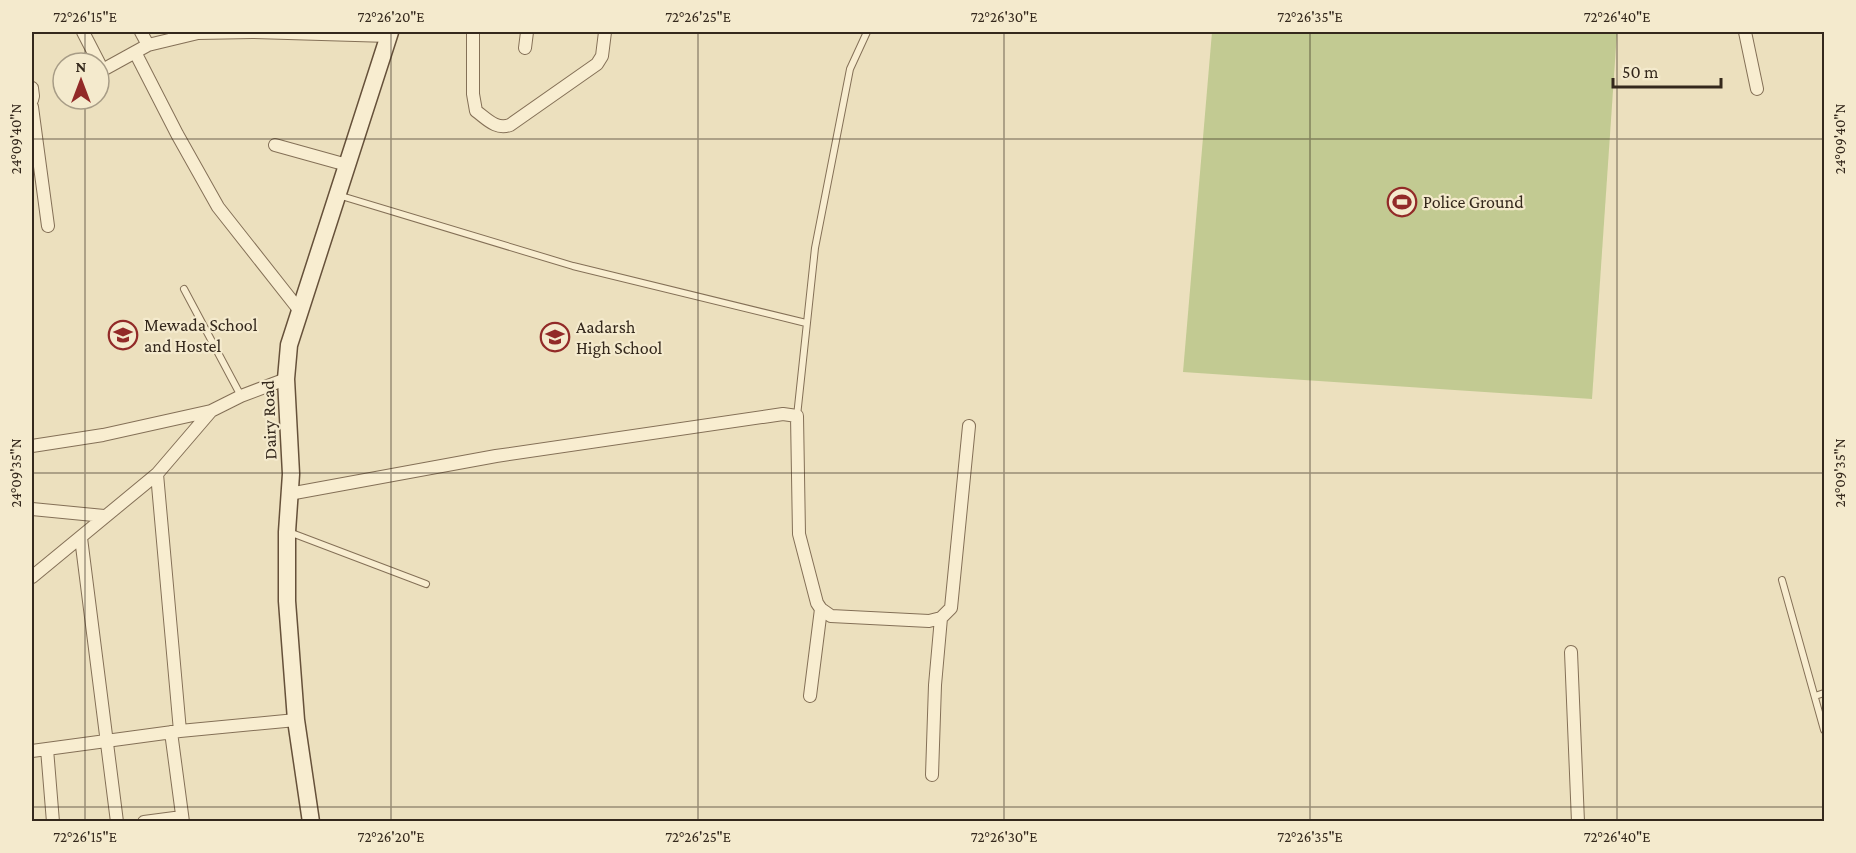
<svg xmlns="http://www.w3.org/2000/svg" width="1856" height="853" viewBox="0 0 1856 853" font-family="'Crimson Pro',serif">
<rect width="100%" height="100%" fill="#ece0be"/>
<!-- green -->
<path fill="#c2ca92" d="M 1212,32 L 1617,32 L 1592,399 L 1183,372 Z"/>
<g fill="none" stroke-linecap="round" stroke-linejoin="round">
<!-- lane casing -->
<g stroke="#847057" stroke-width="8">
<path id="lane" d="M 338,195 L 573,266 L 806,323
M 184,289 L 241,396
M 797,416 L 815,248 L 850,69 L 867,32
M 289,532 L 426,584
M 1782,580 L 1824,730
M 1815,696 L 1824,693"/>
</g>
<!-- street casing -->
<g stroke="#847057" stroke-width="14">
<path id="street" d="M 83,32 L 99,63
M 141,32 L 148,45
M 473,32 L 473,94 L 476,111 C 487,119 496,130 510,125 L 597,64 L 602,56 L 605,32
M 1745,32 L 1757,89
M 525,48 L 527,32
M 135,52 L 177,134 L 218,207 L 300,311
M 99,72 L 148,45 L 198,33 L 252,32 L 389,36
M 32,88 L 33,96 L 32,100
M 32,107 L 48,226
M 275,145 L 347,165
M 32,446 L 103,435 L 211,411
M 157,474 L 180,731
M 289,494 L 496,456 L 783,414 L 797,416 L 799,534 L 817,603 L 821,609 L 831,616 L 929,621 L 941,618 L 951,608 L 969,426
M 32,509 L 104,516
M 81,538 L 117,822
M 32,577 L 157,474 L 211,411 L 241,396 L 286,379
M 1571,652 L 1578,822
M 810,696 L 821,609
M 171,732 L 183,822
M 47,749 L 53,822
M 32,751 L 180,731 L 296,720
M 932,775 L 935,685 L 941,618
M 144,822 L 182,817"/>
</g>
<!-- secondary casing -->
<g stroke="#66513a" stroke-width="19">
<path id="secondary" d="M 311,822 L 296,720 L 287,601 L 287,532 L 291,474 L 286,379 L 289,345 L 390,32"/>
</g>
<!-- lane -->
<use href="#lane" stroke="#f8edd0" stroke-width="6"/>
<!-- street -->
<use href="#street" stroke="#f8edd0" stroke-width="12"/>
<!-- secondary -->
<use href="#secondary" stroke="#f8edd0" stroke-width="16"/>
</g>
<!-- ticks -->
<path fill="none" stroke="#34281c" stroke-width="1.5" stroke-opacity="0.45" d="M 85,32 L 85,63M 391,32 L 391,822M 698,32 L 698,822M 1004,32 L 1004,822M 1310,32 L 1310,822M 1617,32 L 1617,822M 85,99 L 85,822M 32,139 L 1824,139M 32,473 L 1824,473M 32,807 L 1824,807"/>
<!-- icons -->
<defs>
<g id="stadium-ring" transform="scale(1.5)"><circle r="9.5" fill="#f4eacd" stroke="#922a28" stroke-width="1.5"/><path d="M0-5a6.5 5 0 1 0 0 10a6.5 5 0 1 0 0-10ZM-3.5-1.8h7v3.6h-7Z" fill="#922a28"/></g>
<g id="school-ring" transform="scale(1.5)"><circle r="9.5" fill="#f4eacd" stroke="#922a28" stroke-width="1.5"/><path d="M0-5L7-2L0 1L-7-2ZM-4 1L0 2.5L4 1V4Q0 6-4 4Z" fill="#922a28"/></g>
</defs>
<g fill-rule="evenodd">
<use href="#stadium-ring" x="1402" y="202"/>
<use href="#school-ring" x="123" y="335"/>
<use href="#school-ring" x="555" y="337"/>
</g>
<g text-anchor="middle" stroke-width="4.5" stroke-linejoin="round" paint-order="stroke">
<!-- poi labels -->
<g font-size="18" fill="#34281c" stroke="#f4eacd" text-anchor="start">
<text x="1423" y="208">Police Ground</text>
<text x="144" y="331">Mewada School<tspan x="144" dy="21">and Hostel</tspan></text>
<text x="576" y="333">Aadarsh<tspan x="576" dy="21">High School</tspan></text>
</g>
<!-- street labels -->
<g font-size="18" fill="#34281c" stroke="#f4eacd">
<text transform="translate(269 420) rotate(-92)" y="6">Dairy Road</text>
</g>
</g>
<!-- border -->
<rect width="1856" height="853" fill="none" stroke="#f4eacd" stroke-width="66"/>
<!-- north arrow -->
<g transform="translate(81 81)"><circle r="28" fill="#f4eacd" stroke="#a79c86" stroke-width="1.5"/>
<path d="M0-4.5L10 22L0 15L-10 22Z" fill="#922a28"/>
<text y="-9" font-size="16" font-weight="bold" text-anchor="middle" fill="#34281c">N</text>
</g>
<!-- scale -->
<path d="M1613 78v9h108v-9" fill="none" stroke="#34281c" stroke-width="3"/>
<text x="1622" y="78" font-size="18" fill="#34281c" stroke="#f4eacd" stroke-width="4.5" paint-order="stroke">50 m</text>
<rect x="33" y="33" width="1790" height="787" fill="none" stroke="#34281c" stroke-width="2"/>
<g font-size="15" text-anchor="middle" fill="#34281c">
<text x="85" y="22">72°26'15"E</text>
<text x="391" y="22">72°26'20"E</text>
<text x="698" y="22">72°26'25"E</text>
<text x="1004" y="22">72°26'30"E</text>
<text x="1310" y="22">72°26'35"E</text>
<text x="1617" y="22">72°26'40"E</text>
<text transform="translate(16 139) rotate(-90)" y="5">24°09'40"N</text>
<text transform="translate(1840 139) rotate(-90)" y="5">24°09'40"N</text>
<text transform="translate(16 473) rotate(-90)" y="5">24°09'35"N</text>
<text transform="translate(1840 473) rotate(-90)" y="5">24°09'35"N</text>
<text x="85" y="842">72°26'15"E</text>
<text x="391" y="842">72°26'20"E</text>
<text x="698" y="842">72°26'25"E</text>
<text x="1004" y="842">72°26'30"E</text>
<text x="1310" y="842">72°26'35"E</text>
<text x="1617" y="842">72°26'40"E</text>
</g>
</svg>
